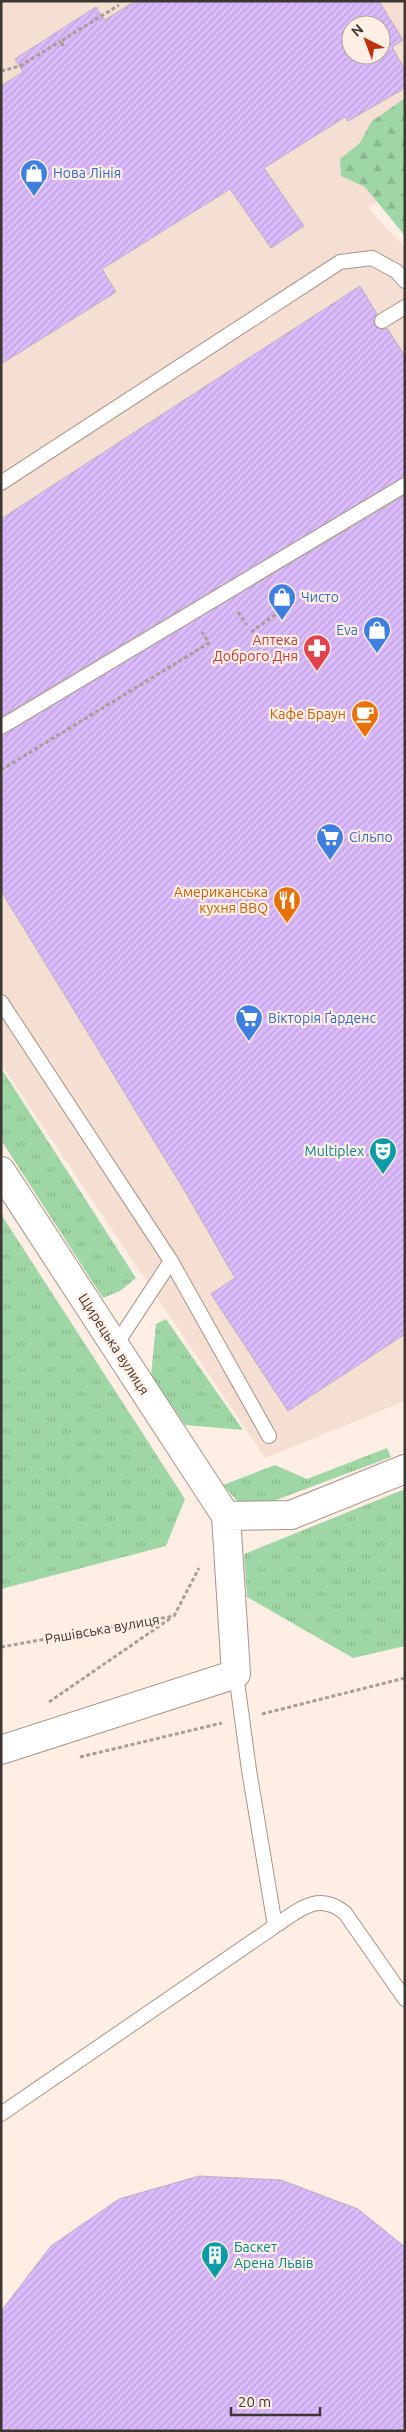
<svg xmlns="http://www.w3.org/2000/svg" width="406" height="2432" viewBox="0 0 406 2432" font-family="Ubuntu,sans-serif">
<defs>
<pattern id="grass-tufts" width="24" height="20" patternUnits="userSpaceOnUse" patternTransform="scale(1.25)"><rect width="24" height="20" fill="#9fd6a6"/><path d="M3 7l-1-3M5 7V3M7 7l1-3M15 17l-1-3M17 17v-4M19 17l1-3" fill="none" stroke="#8ab88f"/></pattern>
<pattern id="forest-firs" width="22" height="20" patternUnits="userSpaceOnUse" patternTransform="scale(1.25)"><rect width="22" height="20" fill="#9fd6a6"/><path d="M5 1l3.5 6h-7zM16 11l3.5 6h-7z" fill="#8ab88f"/></pattern>
<pattern id="building-hatch" width="6" height="6" patternUnits="userSpaceOnUse" patternTransform="scale(1.25)"><rect width="6" height="6" fill="#dbbbfb"/><path d="M-1 1l2-2M0 6l6-6M5 7l2-2" fill="none" stroke="#bda1d8"/></pattern>
</defs>
<rect width="100%" height="100%" fill="#ffeee4"/>
<!-- built -->
<path fill="#f5dfd2" fill-rule="evenodd" d="M 1,1 L 403,1 L 405,4 L 405,184 L 368,208 L 405,248 L 405,1401 L 265,1458 L 1,1064 ZM 351,25 L 381,25 L 381,55 L 351,55 Z"/>
<!-- grass -->
<path fill="url(#grass-tufts)" d="M 1,1068 L 136,1278 L 120,1291 L 103,1298 L 1,1140 Z
M 1,1214 L 185,1499 L 166,1546 L 1,1589 Z
M 166,1319 L 243,1430 L 185,1425 L 151,1375 L 156,1324 Z
M 387,1448 L 391,1457 L 276,1500 L 240,1504 L 223,1485 L 275,1465 L 307,1479 Z
M 405,1489 L 405,1646 L 353,1658 L 247,1597 L 244,1554 Z"/>
<!-- forest -->
<path fill="url(#forest-firs)" d="M 405,98 L 405,236 L 365,187 L 341,176 L 340,159 L 360,143 L 371,122 Z"/>
<!-- building -->
<path fill="url(#building-hatch)" stroke="#b9b0c3" fill-rule="evenodd" d="M 135,1 L 379,1 L 403,40 L 392,47 L 405,70 L 405,88 L 348,121 L 345,117 L 264,168 L 304,226 L 271,248 L 230,189 L 102,269 L 116,292 L 1,364 L 1,86 L 23,72 L 15,59 L 96,7 L 105,20 ZM 351,25 L 381,25 L 381,55 L 351,55 Z
M 360,286 L 377,314 L 373,321 L 375,326 L 382,330 L 387,328 L 405,356 L 405,476 L 1,717 L 1,519 Z
M 405,495 L 405,1334 L 288,1411 L 211,1294 L 235,1278 L 186,1193 L 1,891 L 1,736 Z
M 199,2176 L 281,2180 L 358,2209 L 405,2247 L 405,2431 L 1,2431 L 1,2311 L 51,2246 L 119,2199 Z"/>
<g fill="none" stroke-linecap="round" stroke-linejoin="round">
<!-- lane casing -->
<g stroke="#a79489" stroke-width="16">
<path id="lane" d="M 382,321 L 405,307
M 1,483 L 340,262 L 372,258 L 396,271 L 405,281
M 1,727 L 405,485
M 1,1002 L 171,1261 L 269,1436
M 115,1346 L 171,1261
M 236,1674 L 249,1770 L 275,1926
M 1,2114 L 275,1926 C 299,1910 318,1891 345,1913 L 405,1999"/>
</g>
<!-- street casing -->
<g stroke="#a79489" stroke-width="30">
<path id="street" d="M 1,1171 L 226,1516 L 236,1674 L 1,1750
M 226,1516 L 291,1515 L 405,1469"/>
</g>
<!-- path -->
<path stroke="#aa9d95" stroke-width="3" stroke-dasharray="4 2.5" stroke-linecap="butt" d="M 63,46 L 61,41 L 119,5
M 1,71 L 20,66 L 61,41
M 238,612 L 247,625
M 251,632 L 293,602
M 1,770 L 209,643 L 202,632
M 1,1647 L 174,1616 L 199,1568
M 49,1702 L 171,1618
M 262,1714 L 405,1678
M 80,1757 L 222,1723"/>
<!-- lane -->
<use href="#lane" stroke="#fff" stroke-width="14"/>
<!-- street -->
<use href="#street" stroke="#fff" stroke-width="28"/>
</g>
<!-- icons -->
<defs>
<g id="shop-pin" transform="scale(1.4375)"><path d="M0 17L-7.5 6A9.5 9.5 0 1 1 7.5 6Z" fill="#3f7fe0" stroke="#ffeee4"/><path d="M-5-2.5h2.3a2.7 3.5 0 0 1 5.4 0H5L5.5 6h-11ZM-1.5-2.5h3a1.5 2.3 0 0 0-3 0Z" fill="#fff"/></g>
<g id="pharmacy-pin" transform="scale(1.4375)"><path d="M0 17L-7.5 6A9.5 9.5 0 1 1 7.5 6Z" fill="#e0444e" stroke="#ffeee4"/><path d="M-2-6h4v4h4v4h-4v4h-4v-4h-4v-4h4Z" fill="#fff"/></g>
<g id="cafe-pin" transform="scale(1.4375)"><path d="M0 17L-7.5 6A9.5 9.5 0 1 1 7.5 6Z" fill="#e8710a" stroke="#ffeee4"/><path d="M-5.5-4.5H6V0H3Q3 3.5 0 3.5H-2.5Q-5.5 3.5-5.5 0ZM3-3.2v2h1.7v-2ZM-6 4.5H4V6H-6Z" fill="#fff"/></g>
<g id="supermarket-pin" transform="scale(1.4375)"><path d="M0 17L-7.5 6A9.5 9.5 0 1 1 7.5 6Z" fill="#3f7fe0" stroke="#ffeee4"/><path d="M-6-5.5h2.5l.6 2H6L4.5 2H-2.5L-4.4-4H-6ZM-1.5 3.2a1.3 1.3 0 1 0 .1 0ZM3 3.2a1.3 1.3 0 1 0 .1 0Z" fill="#fff"/></g>
<g id="restaurant-pin" transform="scale(1.4375)"><path d="M0 17L-7.5 6A9.5 9.5 0 1 1 7.5 6Z" fill="#e8710a" stroke="#ffeee4"/><path d="M-5-6h1v4h1v-4h1v4h1v-4h1v5L-1.5 .5V6h-2V.5L-5-1ZM5-6V6H3V1.5H1.5Q1.5-4 5-6Z" fill="#fff"/></g>
<g id="theatre-pin" transform="scale(1.4375)"><path d="M0 17L-7.5 6A9.5 9.5 0 1 1 7.5 6Z" fill="#0f9aa8" stroke="#ffeee4"/><path d="M-5-5.5Q0-4 5-5.5V0Q5 5 0 6Q-5 5-5 0ZM-3.3-2.5H-1v1.5H-3.3ZM1-2.5H3.3v1.5H1ZM-2.8 1Q0 5.5 2.8 1Z" fill="#fff"/></g>
<g id="building-pin" transform="scale(1.4375)"><path d="M0 17L-7.5 6A9.5 9.5 0 1 1 7.5 6Z" fill="#0f9aa8" stroke="#ffeee4"/><path d="M-4-6H4V6H1V3H-1V6H-4ZM-2.5-4.3h1.7v1.8h-1.7ZM.8-4.3h1.7v1.8H.8ZM-2.5-1h1.7V.8h-1.7ZM.8-1h1.7V.8H.8Z" fill="#fff"/></g>
</defs>
<g fill-rule="evenodd">
<use href="#shop-pin" x="34" y="173"/>
<use href="#shop-pin" x="282" y="597"/>
<use href="#shop-pin" x="377" y="630"/>
<use href="#pharmacy-pin" x="317" y="648"/>
<use href="#cafe-pin" x="365" y="714"/>
<use href="#supermarket-pin" x="330" y="837"/>
<use href="#restaurant-pin" x="287" y="900"/>
<use href="#supermarket-pin" x="249" y="1018"/>
<use href="#theatre-pin" x="383" y="1151"/>
<use href="#building-pin" x="215" y="2255"/>
</g>
<g text-anchor="middle" stroke-width="4.5" stroke-linejoin="round" paint-order="stroke">
<!-- shop labels -->
<g font-size="14" fill="#366cbe" stroke="#ffeee4" text-anchor="start">
<text x="53" y="178">Нова Лінія</text>
<text x="301" y="602">Чисто</text>
<text x="358" y="635" text-anchor="end">Eva</text>
<text x="349" y="842">Сільпо</text>
<text x="268" y="1023">Вікторія Ґарденс</text>
</g>
<!-- health labels -->
<g font-size="14" fill="#be3a42" stroke="#ffeee4" text-anchor="end">
<text x="298" y="645">Аптека<tspan x="298" dy="16">Доброго Дня</tspan></text>
</g>
<!-- food labels -->
<g font-size="14" fill="#c56008" stroke="#ffeee4" text-anchor="end">
<text x="346" y="719">Кафе Браун</text>
<text x="268" y="897">Американська<tspan x="268" dy="16">кухня BBQ</tspan></text>
</g>
<!-- culture labels -->
<g font-size="14" fill="#0d838f" stroke="#ffeee4" text-anchor="end">
<text x="364" y="1156">Multiplex</text>
<text x="234" y="2252" text-anchor="start">Баскет<tspan x="234" dy="16">Арена Львів</tspan></text>
</g>
<!-- street labels -->
<g font-size="14" fill="#3e3631" stroke="#ffeee4">
<text transform="translate(114 1344) rotate(57)" y="5">Щирецька вулиця</text>
<text transform="translate(102 1629) rotate(-10)" y="5">Ряшівська вулиця</text>
</g>
</g>
<!-- border -->
<rect width="406" height="2432" fill="none" stroke="#3e3631" stroke-width="5"/>
<!-- north arrow -->
<g transform="translate(366 40) rotate(318)"><circle r="24" fill="#ffeee4" stroke="#b2a49c"/>
<path d="M0-4L9 19L0 12L-9 19Z" fill="#bd3310"/>
<text y="-8" font-size="14" font-weight="bold" text-anchor="middle" fill="#3e3631">N</text>
</g>
<!-- scale -->
<path d="M231 2407v8h89v-8" fill="none" stroke="#3e3631" stroke-width="2.5"/>
<text x="238" y="2407" font-size="15" fill="#3e3631" stroke="#ffeee4" stroke-width="4" paint-order="stroke">20 m</text>
</svg>
